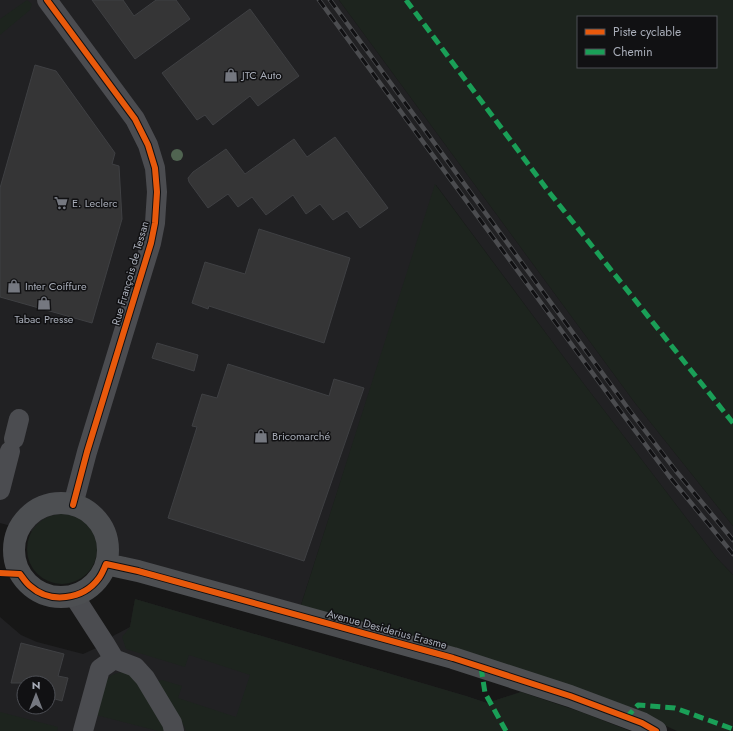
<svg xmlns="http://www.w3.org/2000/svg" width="733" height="731" viewBox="0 0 733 731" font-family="Jost,sans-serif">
<rect width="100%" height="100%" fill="#171717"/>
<!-- built -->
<path fill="#212123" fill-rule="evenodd" d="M 0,0 L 339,0 L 635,403 L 733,526 L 733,575 L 716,557 L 574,371 L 436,185 L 301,605 L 0,523 Z
M 135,599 L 466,696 L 487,703 L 521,692 L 476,731 L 0,731 L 0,617 L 21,635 L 37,642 L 83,654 L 105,644 L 113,636 L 130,627 ZM 24,683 L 48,683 L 48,707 L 24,707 Z"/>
<!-- green -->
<path fill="#1d241e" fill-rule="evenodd" d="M 27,0 L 32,4 L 30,10 L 0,35 L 0,19 Z
M 339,0 L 733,0 L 733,526 L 635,403 ZM 578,17 L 716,17 L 716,67 L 578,67 Z
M 435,184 L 574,371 L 716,557 L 733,575 L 733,731 L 677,731 L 622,706 L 301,605 Z
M27 549a35 35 0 1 1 70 0a35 35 0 1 1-70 0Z
M 135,599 L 466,696 L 487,703 L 521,692 L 584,713 L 630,731 L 186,731 L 184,726 L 166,699 L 158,681 L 162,680 L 182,686 L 178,698 L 236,717 L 250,675 L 189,655 L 185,667 L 126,649 L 122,637 L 130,627 Z
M 127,672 L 134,675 L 170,731 L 158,731 L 96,715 C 99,706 102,688 107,680 C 111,673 120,672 127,672 Z
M 0,712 L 58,727 L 57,731 L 0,731 Z"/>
<!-- building -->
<path fill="#353536" stroke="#3f4043" d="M 92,0 L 123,0 L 134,16 L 156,0 L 176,0 L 190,19 L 135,59 Z
M 250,9 L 299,76 L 258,106 L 250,96 L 213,125 L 205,115 L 197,120 L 162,73 Z
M 35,65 L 56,71 L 115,153 L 112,164 L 119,166 L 122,219 L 92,323 L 0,297 L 0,188 Z
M 335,137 L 388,208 L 360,228 L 347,211 L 333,220 L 320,204 L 306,214 L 293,195 L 266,215 L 252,197 L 238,207 L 228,194 L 208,208 L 189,182 L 188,178 L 193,172 L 226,149 L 245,174 L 294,139 L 307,157 Z
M 259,229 L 350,258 L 324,343 L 209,306 L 208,309 L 192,303 L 205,262 L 245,274 Z
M 157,343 L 198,355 L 194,371 L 152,358 Z
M 228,364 L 329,396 L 334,379 L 364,388 L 304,561 L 168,518 L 197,427 L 192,426 L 202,394 L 217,398 Z
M 21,643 L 64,654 L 58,676 L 68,678 L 62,701 L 48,697 L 48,683 L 11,683 Z"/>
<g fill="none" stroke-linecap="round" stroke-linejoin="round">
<!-- minor -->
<path stroke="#4b4c50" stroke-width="20" d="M 47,0 L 135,119 L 148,145 L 155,168 L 157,192 L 155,223 L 151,243 L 87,452 L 73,505
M 14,439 L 19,419
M 0,490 L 10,451
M 74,596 L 105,644 L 114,659 L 100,669 L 83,731
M 114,659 L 135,667 L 145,678 L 172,723 L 174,731"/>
<!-- major -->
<path stroke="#4d4f52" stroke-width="22" d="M14 550a47 47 0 1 1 94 0a47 47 0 1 1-94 0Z
M 106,564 L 138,571 L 453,658 L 570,696 L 642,723 L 656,731"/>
<!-- rail casing -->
<g stroke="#4b4c4f" stroke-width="4.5">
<path id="rail" d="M 319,0 L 624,416 L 669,476 L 733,554
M 330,0 L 630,411 L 676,471 L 733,540"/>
</g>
<!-- rail -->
<use href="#rail" stroke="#111113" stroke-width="3" stroke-dasharray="9" stroke-linecap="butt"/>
<!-- quiet -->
<path stroke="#1a9f57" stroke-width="5" stroke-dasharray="10 5" stroke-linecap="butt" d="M 406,0 L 549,192 L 733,423
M 481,667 L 485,693 L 506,731
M 626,718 L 638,705 L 675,708 L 733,729"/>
<!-- cycleway casing -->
<g stroke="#111113" stroke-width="8">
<path id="cycleway" d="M 47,0 L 135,119 L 148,145 L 155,168 L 157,192 L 155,223 L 151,243 L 87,452 L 73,505
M 0,573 L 20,574 C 23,578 26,583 30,586 C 50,604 83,600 99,578 C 102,574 104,569 106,564 L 138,571 L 453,658 L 570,696 L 642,723 L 656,731"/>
</g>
<!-- cycleway -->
<use href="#cycleway" stroke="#e8590c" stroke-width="6"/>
</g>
<!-- trees -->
<circle fill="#506451" cx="177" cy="155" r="6"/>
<!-- icons -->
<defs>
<g id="shop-bare" transform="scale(1.08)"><path d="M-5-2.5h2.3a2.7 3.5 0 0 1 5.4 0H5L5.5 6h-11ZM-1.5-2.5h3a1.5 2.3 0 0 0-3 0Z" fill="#757880" stroke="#111113" stroke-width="2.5" paint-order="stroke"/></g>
<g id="supermarket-bare" transform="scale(1.08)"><path d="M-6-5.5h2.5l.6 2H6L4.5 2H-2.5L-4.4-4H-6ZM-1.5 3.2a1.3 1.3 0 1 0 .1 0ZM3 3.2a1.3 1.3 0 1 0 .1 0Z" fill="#757880" stroke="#111113" stroke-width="2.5" paint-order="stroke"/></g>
</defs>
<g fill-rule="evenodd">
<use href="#shop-bare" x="231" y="75"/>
<use href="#supermarket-bare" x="61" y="203"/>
<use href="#shop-bare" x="14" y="286"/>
<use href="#shop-bare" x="44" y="303"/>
<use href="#shop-bare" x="261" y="436"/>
</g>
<g text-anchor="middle" stroke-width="3" stroke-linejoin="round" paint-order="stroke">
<!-- poi labels -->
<g font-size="11" fill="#a8adb8" stroke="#111113" text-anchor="start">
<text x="242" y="79">JTC Auto</text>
<text x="72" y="207">E. Leclerc</text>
<text x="25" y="290">Inter Coiffure</text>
<text x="44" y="323" text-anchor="middle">Tabac Presse</text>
<text x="272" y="440">Bricomarché</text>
</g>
<!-- street labels -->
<g font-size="11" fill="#a8adb8" stroke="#111113">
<text transform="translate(130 273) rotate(-74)" y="4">Rue François de Tessan</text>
<text transform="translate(387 629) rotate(15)" y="4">Avenue Desiderius Erasme</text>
</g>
</g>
<!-- legend -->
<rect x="577" y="16" width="140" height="52" fill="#111113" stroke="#4d4f55"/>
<rect x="585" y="29" width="20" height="6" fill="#e8590c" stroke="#4d4f55"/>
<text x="613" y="36" font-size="12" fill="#a8adb8">Piste cyclable</text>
<rect x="585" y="49" width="20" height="6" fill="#1a9f57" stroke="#4d4f55"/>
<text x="613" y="56" font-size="12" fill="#a8adb8">Chemin</text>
<!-- north arrow -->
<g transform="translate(36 695)"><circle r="19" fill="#111113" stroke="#4d4f55"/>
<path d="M0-3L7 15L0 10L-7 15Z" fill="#757880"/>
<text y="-6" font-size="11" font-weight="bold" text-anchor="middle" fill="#a8adb8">N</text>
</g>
</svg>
